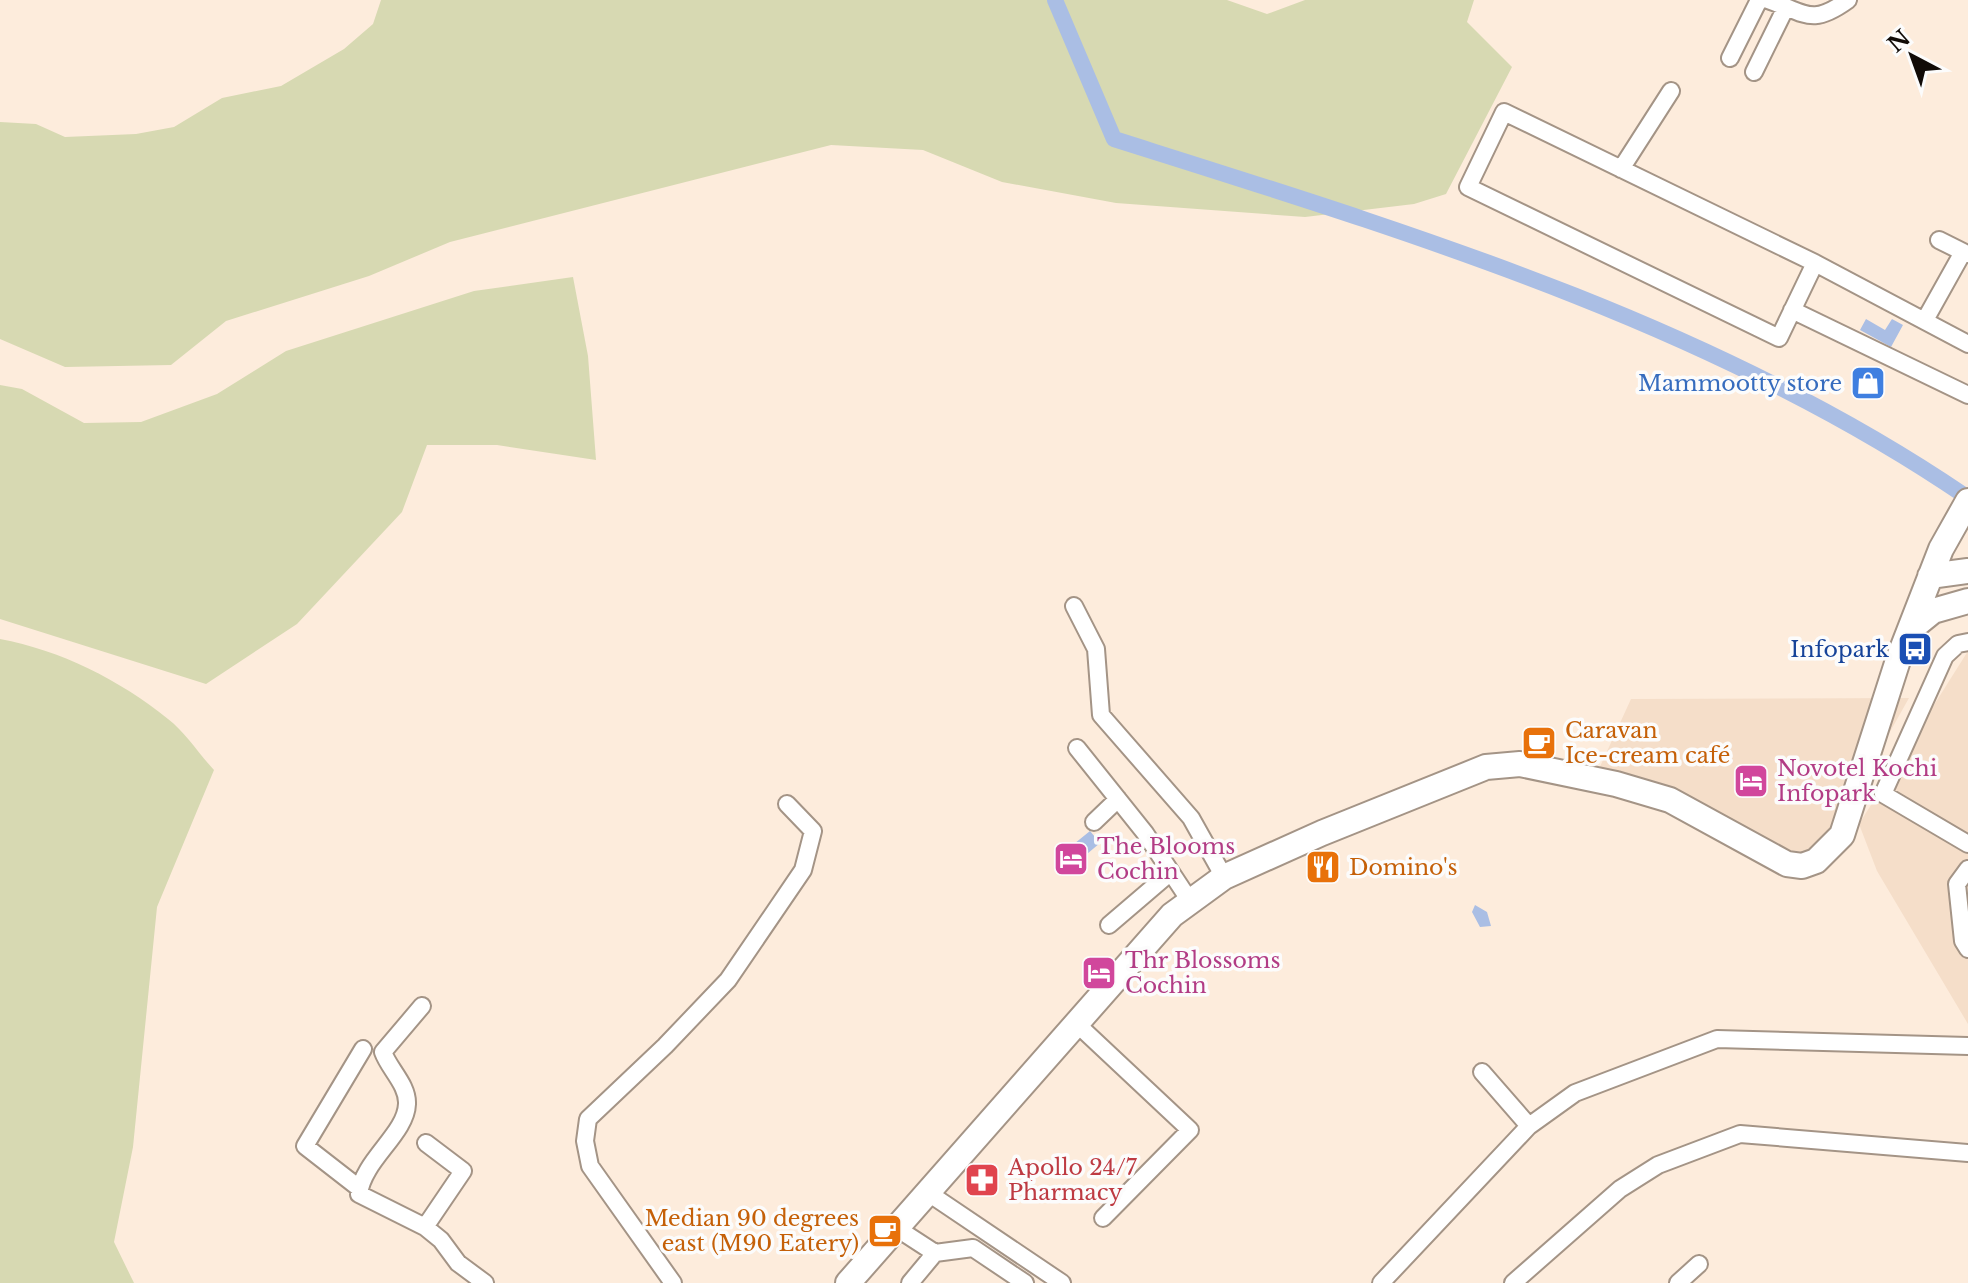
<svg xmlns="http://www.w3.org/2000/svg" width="1968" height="1283" viewBox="0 0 1968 1283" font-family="'Libre Baskerville',serif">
<rect width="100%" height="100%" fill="#fdecdc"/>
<!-- built -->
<path fill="#f5dec9" d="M 1968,651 L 1968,1024 L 1877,871 L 1859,824 Z
M 1909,698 L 1833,833 L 1807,856 L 1780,853 L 1682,791 L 1598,771 L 1631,699 Z"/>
<!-- green -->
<path fill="#d7d9b2" d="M 381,0 L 1227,0 L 1267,14 L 1305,0 L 1474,0 L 1467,22 L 1512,67 L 1446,194 L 1414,204 L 1305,217 L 1116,203 L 1002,182 L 923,150 L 831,145 L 450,242 L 369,276 L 226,321 L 171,365 L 65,367 L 0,339 L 0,122 L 36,124 L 65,137 L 136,134 L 174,127 L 222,98 L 281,86 L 344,49 L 373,24 Z
M 573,277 L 588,356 L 596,460 L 497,445 L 427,445 L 402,512 L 297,624 L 206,684 L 0,619 L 0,385 L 22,389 L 84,423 L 141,422 L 217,394 L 286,351 L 474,291 Z
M 0,639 C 60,650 120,680 168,719 C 185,732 199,754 214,770 L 157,907 L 133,1147 L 114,1242 L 134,1283 L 0,1283 Z"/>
<!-- water -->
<path fill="#aabee4" d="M 1866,319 L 1885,330 L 1892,319 L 1903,325 L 1891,347 L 1860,330 Z
M 1090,831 L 1100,843 L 1074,865 L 1064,852 Z
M 1475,905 L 1487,912 L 1491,926 L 1480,927 L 1472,912 Z"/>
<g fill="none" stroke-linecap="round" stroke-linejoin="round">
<!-- canal -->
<path stroke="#aabee4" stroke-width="16" d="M 1055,0 L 1114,139 C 1405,231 1714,324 1968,498"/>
<!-- street casing -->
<g stroke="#a49486" stroke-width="20">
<path id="street" d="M 1768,0 C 1807,14 1812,26 1848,0
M 1730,58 L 1759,0
M 1754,72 L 1786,7
M 1504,112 L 1815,263 L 1779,338 L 1468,187 Z
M 1621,169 L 1671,91
M 1939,240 L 1963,252
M 1815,263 L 1968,344
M 1792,310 L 1968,395
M 1925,320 L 1963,252 L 1968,254
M 1074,606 L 1096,649 L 1101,715 L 1191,818 L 1224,877
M 1968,642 L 1958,644 L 1945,656 L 1883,794 L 1968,844
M 1077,748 L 1145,833 L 1190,901
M 1094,822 L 1118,799
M 1968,869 L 1957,884 L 1963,941 L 1968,949
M 1109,925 L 1171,872
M 422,1006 L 383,1052 C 389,1069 408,1085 407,1104 C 406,1134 363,1160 359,1194 L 425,1227 L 441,1240 L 458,1263 L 485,1283
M 1077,1024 L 1190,1130 L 1103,1218
M 1482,1072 L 1529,1126
M 359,1188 L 305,1146 L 363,1049
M 927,1192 L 1062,1283
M 425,1227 L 463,1171 L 426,1143
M 895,1227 L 935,1253 L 973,1248 L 1025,1283
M 673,1283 L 590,1166 L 585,1141 L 588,1119 L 665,1046 L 728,980 L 803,870 L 813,831 L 787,804
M 910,1283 L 935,1253
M 1381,1283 L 1529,1126 L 1575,1093 L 1717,1039 L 1968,1046
M 1513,1283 L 1620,1189 L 1658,1165 L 1740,1134 L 1968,1153
M 1678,1283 L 1699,1264"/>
</g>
<!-- secondary casing -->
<g stroke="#a49486" stroke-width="28">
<path id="secondary" d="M 1930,576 L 1968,571
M 1912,628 L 1933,611 L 1968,601
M 848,1283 L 1172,915 L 1224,877 L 1322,833 L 1486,767 L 1520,764 L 1616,784 L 1670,800 L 1787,864 L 1802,866 L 1816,861 L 1842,835 L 1899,657 L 1941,549 L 1968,501"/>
</g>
<!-- street -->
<use href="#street" stroke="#fff" stroke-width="16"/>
<!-- secondary -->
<use href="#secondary" stroke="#fff" stroke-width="24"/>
</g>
<!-- icons -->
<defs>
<g id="shop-square" transform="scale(1.8)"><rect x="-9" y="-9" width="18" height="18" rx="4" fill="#3f7fe0" stroke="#fcfcfc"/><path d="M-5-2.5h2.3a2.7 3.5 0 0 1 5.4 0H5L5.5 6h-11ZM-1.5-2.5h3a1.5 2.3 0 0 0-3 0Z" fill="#fff"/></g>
<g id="bus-square" transform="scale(1.8)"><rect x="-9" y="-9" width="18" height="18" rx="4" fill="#1a4fb4" stroke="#fcfcfc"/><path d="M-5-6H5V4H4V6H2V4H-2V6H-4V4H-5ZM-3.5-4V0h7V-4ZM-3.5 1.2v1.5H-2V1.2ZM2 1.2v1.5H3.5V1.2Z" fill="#fff"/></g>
<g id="cafe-square" transform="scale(1.8)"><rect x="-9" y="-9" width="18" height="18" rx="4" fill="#e8710a" stroke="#fcfcfc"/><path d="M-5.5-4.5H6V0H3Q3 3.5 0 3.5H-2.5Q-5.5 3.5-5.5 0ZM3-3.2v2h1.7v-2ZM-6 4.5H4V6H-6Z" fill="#fff"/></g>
<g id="hotel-square" transform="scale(1.8)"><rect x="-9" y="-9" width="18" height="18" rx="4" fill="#d1479c" stroke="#fcfcfc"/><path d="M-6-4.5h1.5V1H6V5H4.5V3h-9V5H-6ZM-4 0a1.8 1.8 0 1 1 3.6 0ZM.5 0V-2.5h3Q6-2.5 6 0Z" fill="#fff"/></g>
<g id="restaurant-square" transform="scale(1.8)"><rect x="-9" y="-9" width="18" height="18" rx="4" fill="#e8710a" stroke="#fcfcfc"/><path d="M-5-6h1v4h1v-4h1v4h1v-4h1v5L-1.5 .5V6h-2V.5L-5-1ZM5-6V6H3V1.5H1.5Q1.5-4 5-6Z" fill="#fff"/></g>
<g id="pharmacy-square" transform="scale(1.8)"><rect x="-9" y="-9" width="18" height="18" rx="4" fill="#e0444e" stroke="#fcfcfc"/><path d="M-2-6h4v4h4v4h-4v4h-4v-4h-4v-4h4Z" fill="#fff"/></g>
</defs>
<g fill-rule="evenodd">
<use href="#shop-square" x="1868" y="383"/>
<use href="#bus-square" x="1915" y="649"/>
<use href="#cafe-square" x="1539" y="743"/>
<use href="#hotel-square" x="1751" y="781"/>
<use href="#hotel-square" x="1071" y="859"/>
<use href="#restaurant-square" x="1323" y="867"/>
<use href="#hotel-square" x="1099" y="973"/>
<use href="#pharmacy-square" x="982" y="1180"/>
<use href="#cafe-square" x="885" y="1231"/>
</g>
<g text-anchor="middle" stroke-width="7" stroke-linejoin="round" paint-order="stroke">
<!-- shop labels -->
<g font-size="22" fill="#366cbe" stroke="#fcfcfc" text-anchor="end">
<text x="1842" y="391">Mammootty store</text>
</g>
<!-- transit labels -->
<g font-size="22" fill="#164399" stroke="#fcfcfc" text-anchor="end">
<text x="1889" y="657">Infopark</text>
</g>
<!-- food labels -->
<g font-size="22" fill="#c56008" stroke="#fcfcfc" text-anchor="start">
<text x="1565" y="738">Caravan<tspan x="1565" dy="25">Ice-cream café</tspan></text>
<text x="1349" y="875">Domino's</text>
<text x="859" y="1226" text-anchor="end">Median 90 degrees<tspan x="859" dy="25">east (M90 Eatery)</tspan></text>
</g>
<!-- hotel labels -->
<g font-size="22" fill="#b23c85" stroke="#fcfcfc" text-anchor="start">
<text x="1777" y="776">Novotel Kochi<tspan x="1777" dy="25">Infopark</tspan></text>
<text x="1097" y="854">The Blooms<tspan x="1097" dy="25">Cochin</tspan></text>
<text x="1125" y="968">Thr Blossoms<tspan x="1125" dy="25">Cochin</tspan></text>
</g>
<!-- health labels -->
<g font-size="22" fill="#be3a42" stroke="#fcfcfc" text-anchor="start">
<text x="1008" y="1175">Apollo 24/7<tspan x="1008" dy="25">Pharmacy</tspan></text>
</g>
</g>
<!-- north arrow -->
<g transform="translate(1912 56) rotate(319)" stroke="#fcfcfc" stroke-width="6" paint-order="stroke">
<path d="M0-6L14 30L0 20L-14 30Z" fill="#110b07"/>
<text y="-12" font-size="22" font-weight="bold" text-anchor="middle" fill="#110b07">N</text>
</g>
</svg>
